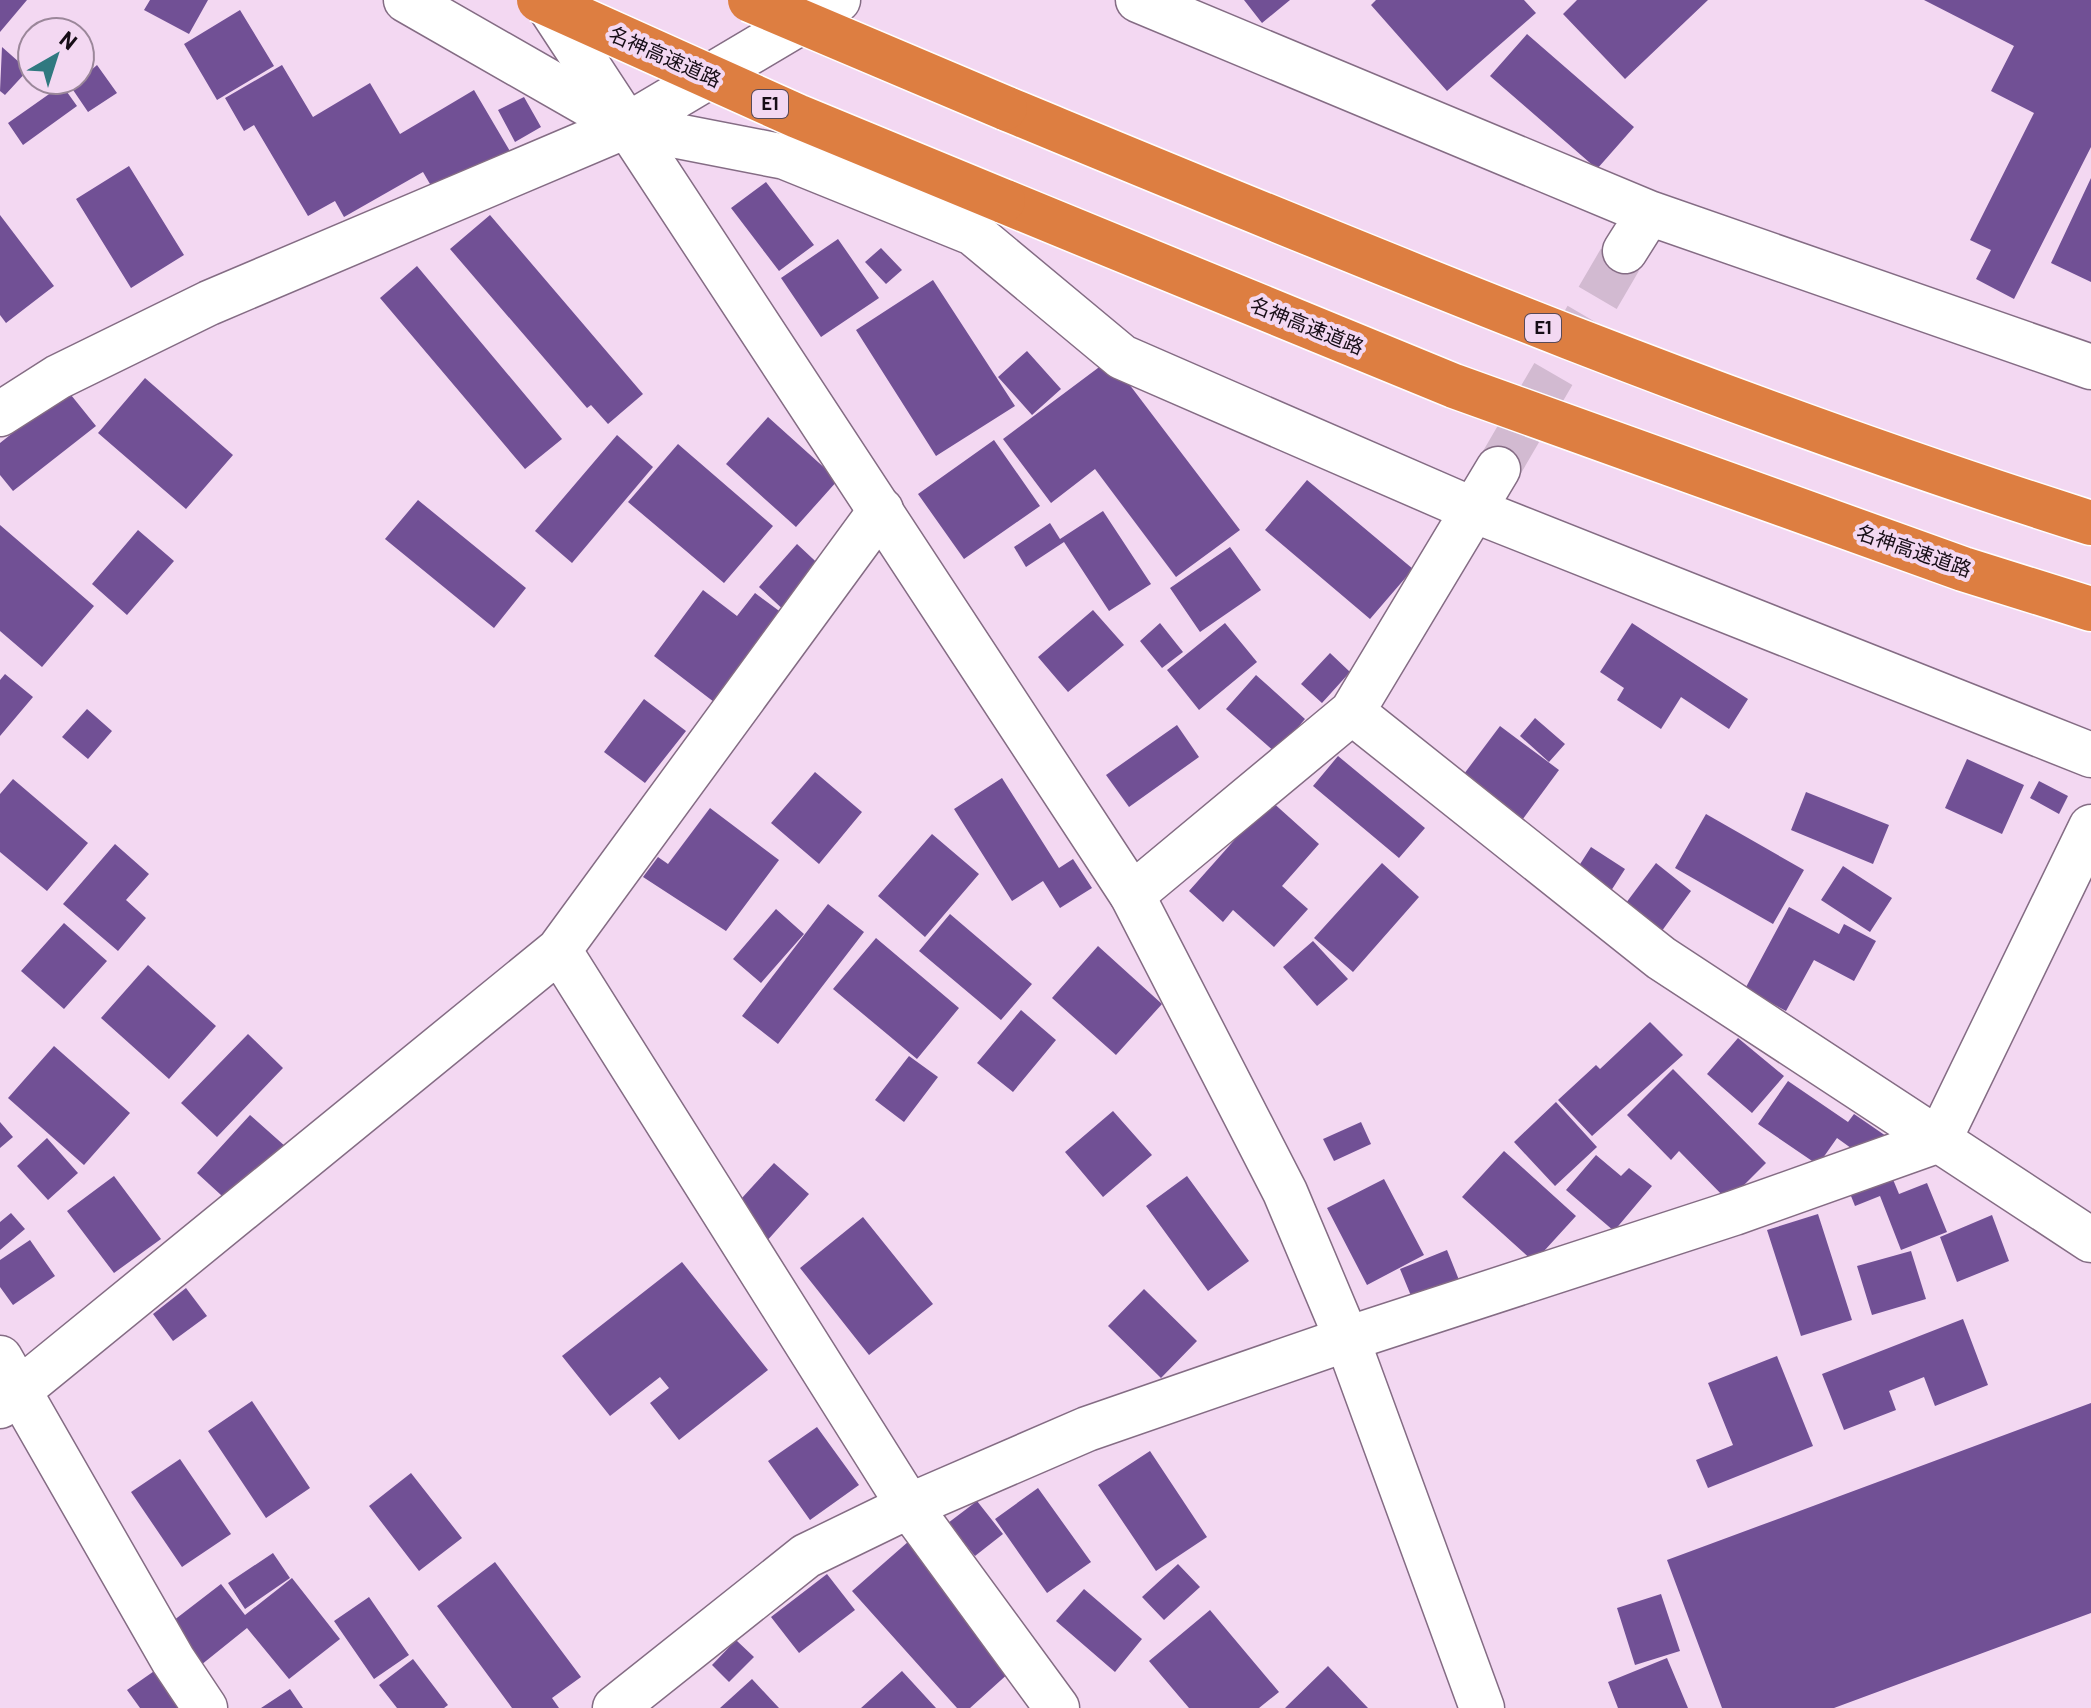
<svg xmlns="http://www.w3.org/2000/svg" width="2091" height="1708" viewBox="0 0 2091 1708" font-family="Barlow,'Noto Sans JP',sans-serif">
<rect width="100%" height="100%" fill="#f3d8f2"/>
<!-- building -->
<path fill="#715095" d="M 0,0 L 27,0 L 0,32 Z
M 150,0 L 208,0 L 189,34 L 144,10 Z
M 1244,0 L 1290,0 L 1262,23 Z
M 1376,0 L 1524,0 L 1536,13 L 1447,91 L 1371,5 Z
M 1577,0 L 1708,0 L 1625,79 L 1563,14 Z
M 1924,0 L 2091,0 L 2091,147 L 2014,299 L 1976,279 L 1991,250 L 1970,240 L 2034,113 L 1991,91 L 2014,46 Z
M 240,10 L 274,66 L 217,100 L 184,44 Z
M 1527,34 L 1634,127 L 1597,169 L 1490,76 Z
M 2,47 L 28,70 L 5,95 L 0,91 Z
M 97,65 L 117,93 L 88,112 L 69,84 L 80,80 Z
M 282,65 L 313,117 L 370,83 L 400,134 L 474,90 L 511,153 L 437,196 L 423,172 L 344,217 L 335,201 L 308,216 L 254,125 L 244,131 L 225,98 Z
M 62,85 L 77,106 L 23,145 L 8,123 Z
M 524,97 L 541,127 L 515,142 L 498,110 Z
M 129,166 L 184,255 L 131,288 L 76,199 Z
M 2091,178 L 2091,282 L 2051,263 Z
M 766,182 L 814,245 L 779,271 L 731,208 Z
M 0,215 L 54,286 L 6,323 L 0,315 Z
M 490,215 L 643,394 L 608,424 L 591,405 L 587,408 L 450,249 Z
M 838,239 L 879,298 L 821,337 L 781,278 Z
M 881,248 L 902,270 L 886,284 L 865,262 Z
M 417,266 L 562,439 L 525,469 L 380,298 Z
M 933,280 L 1015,406 L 936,456 L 856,330 Z
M 1027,351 L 1061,389 L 1032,415 L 998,377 Z
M 1110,359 L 1240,530 L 1176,577 L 1095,469 L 1051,503 L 1003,439 Z
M 145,378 L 233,455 L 186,509 L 98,433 Z
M 67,390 L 96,426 L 13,491 L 0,475 L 0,443 Z
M 768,417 L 838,480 L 796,527 L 726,464 Z
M 617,435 L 653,467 L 572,563 L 535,531 Z
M 994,440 L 1040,506 L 964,559 L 918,494 Z
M 678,444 L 773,526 L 724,583 L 628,502 Z
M 1307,480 L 1413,569 L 1370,619 L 1265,530 Z
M 418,500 L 526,588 L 494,628 L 385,539 Z
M 1103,511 L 1151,584 L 1109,611 L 1064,542 L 1026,567 L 1014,547 L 1050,523 L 1060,539 Z
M 0,525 L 94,606 L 42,667 L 0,631 Z
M 138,530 L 174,561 L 127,615 L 92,584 Z
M 797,544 L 827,572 L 789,615 L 759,587 Z
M 1230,547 L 1261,590 L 1200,632 L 1170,588 Z
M 703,590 L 737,616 L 755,593 L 782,613 L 714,702 L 654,656 Z
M 1093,610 L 1124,645 L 1068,692 L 1038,657 Z
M 1160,623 L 1183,652 L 1162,668 L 1140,641 Z
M 1225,623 L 1257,662 L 1199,710 L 1167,670 Z
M 1632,623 L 1748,699 L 1729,729 L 1681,697 L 1661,729 L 1617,700 L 1624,688 L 1600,672 Z
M 1330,653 L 1350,672 L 1322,703 L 1301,684 Z
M 5,674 L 33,697 L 0,736 L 0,680 Z
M 1256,675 L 1305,719 L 1276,753 L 1226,709 Z
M 644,699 L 686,731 L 645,783 L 604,752 Z
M 87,709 L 112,731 L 88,759 L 62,737 Z
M 1535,718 L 1565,744 L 1549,762 L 1520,736 Z
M 1177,725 L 1199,757 L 1129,807 L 1106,775 Z
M 1500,726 L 1559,770 L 1517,827 L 1458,782 Z
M 1338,756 L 1425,828 L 1399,858 L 1313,786 Z
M 1967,759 L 2024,785 L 2002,834 L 1945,808 Z
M 815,772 L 862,812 L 819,864 L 771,823 Z
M 1002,778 L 1059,868 L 1073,859 L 1092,888 L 1060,908 L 1043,881 L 1012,901 L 954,809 Z
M 13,779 L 88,843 L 47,891 L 0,852 L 0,794 Z
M 2039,781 L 2068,796 L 2059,814 L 2030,798 Z
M 1806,792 L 1889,825 L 1873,864 L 1791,830 Z
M 1270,800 L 1319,844 L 1282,886 L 1308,909 L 1274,947 L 1233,910 L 1223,922 L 1189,891 Z
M 710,808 L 779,860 L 726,931 L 643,877 L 658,857 L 668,864 Z
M 1706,814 L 1804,870 L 1773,924 L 1675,868 Z
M 932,834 L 979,874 L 925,937 L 878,896 Z
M 115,844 L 149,874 L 126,900 L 146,918 L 118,951 L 63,904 Z
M 1591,847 L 1625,869 L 1609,894 L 1575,872 Z
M 1382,863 L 1419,897 L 1353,972 L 1314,938 Z
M 1656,863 L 1691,891 L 1656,939 L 1620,911 Z
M 1843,866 L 1892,898 L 1870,932 L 1821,900 Z
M 828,904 L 864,932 L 778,1044 L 742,1016 Z
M 1789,907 L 1839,934 L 1844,924 L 1876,941 L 1854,981 L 1814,960 L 1786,1011 L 1745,989 Z
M 776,909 L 804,934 L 761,983 L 733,959 Z
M 950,914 L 1032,984 L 1001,1020 L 919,951 Z
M 64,923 L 107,961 L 64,1009 L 21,971 Z
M 876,938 L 959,1008 L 917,1059 L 833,989 Z
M 1313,941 L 1348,979 L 1317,1006 L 1283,967 Z
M 1098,946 L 1162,1004 L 1116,1055 L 1052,998 Z
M 148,965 L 216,1026 L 169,1079 L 101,1018 Z
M 1021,1010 L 1056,1040 L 1013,1092 L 977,1063 Z
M 1650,1022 L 1683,1055 L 1592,1136 L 1558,1100 L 1596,1065 L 1600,1069 Z
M 248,1034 L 283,1068 L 217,1137 L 181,1103 Z
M 1738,1038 L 1784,1076 L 1752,1113 L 1707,1074 Z
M 54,1046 L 130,1113 L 84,1165 L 8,1098 Z
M 909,1056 L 938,1077 L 904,1122 L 875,1100 Z
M 1673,1069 L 1766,1163 L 1728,1201 L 1679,1151 L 1671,1160 L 1627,1115 Z
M 1788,1081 L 1848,1122 L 1854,1114 L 1886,1136 L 1869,1161 L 1837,1138 L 1818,1165 L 1758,1124 Z
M 1556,1102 L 1597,1147 L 1555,1186 L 1514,1142 Z
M 1113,1111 L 1152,1155 L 1103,1197 L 1065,1152 Z
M 250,1115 L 286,1147 L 233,1206 L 197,1173 Z
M 0,1122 L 13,1137 L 0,1148 Z
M 1361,1122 L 1371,1144 L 1334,1161 L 1323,1139 Z
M 47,1138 L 78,1173 L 48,1200 L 17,1166 Z
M 1504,1151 L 1576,1216 L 1534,1262 L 1462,1197 Z
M 1596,1155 L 1621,1176 L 1629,1168 L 1652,1186 L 1614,1231 L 1566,1190 Z
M 1885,1160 L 1899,1194 L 1927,1183 L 1947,1232 L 1901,1250 L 1880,1196 L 1855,1206 L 1843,1176 Z
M 774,1163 L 809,1194 L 765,1243 L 730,1211 Z
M 114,1176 L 161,1239 L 114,1273 L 67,1211 Z
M 1187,1176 L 1249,1261 L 1208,1291 L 1146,1206 Z
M 1384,1179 L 1424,1255 L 1367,1285 L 1327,1208 Z
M 11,1213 L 25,1229 L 0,1250 L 0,1222 Z
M 1818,1214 L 1852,1320 L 1801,1336 L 1767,1230 Z
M 1992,1215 L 2009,1261 L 1957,1282 L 1940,1237 Z
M 863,1217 L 933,1304 L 869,1355 L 800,1268 Z
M 30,1240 L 55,1276 L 13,1305 L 0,1287 L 0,1260 Z
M 1447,1250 L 1461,1285 L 1414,1303 L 1400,1269 Z
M 1911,1251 L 1926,1299 L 1872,1315 L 1857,1266 Z
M 682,1262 L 768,1370 L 679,1440 L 650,1403 L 669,1388 L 660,1377 L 610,1416 L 562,1356 Z
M 186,1288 L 207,1316 L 173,1341 L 153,1314 Z
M 1144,1289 L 1197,1341 L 1161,1378 L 1108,1326 Z
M 1963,1319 L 1988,1385 L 1935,1406 L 1924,1377 L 1889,1391 L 1896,1410 L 1844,1430 L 1822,1374 Z
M 1777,1356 L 1813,1446 L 1708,1488 L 1696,1460 L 1733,1445 L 1708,1383 Z
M 252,1401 L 310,1488 L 266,1518 L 208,1431 Z
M 2091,1403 L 2091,1613 L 1834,1708 L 1722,1708 L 1667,1560 Z
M 817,1427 L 859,1485 L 810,1520 L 768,1461 Z
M 1150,1451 L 1207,1537 L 1156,1571 L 1098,1485 Z
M 180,1459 L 231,1534 L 182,1567 L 131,1492 Z
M 411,1473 L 462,1538 L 419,1571 L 369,1506 Z
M 1038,1488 L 1091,1562 L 1047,1593 L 995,1519 Z
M 977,1501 L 1003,1534 L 975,1556 L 948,1523 Z
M 909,1541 L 1020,1663 L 970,1708 L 957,1708 L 852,1591 Z
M 273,1553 L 290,1578 L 245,1609 L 228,1583 Z
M 495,1562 L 581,1677 L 552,1698 L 559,1708 L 512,1708 L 437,1606 Z
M 1178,1564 L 1200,1587 L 1164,1620 L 1142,1597 Z
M 827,1574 L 855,1610 L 799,1653 L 771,1617 Z
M 292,1578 L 340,1639 L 289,1679 L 247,1628 L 201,1665 L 169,1624 L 221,1584 L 245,1615 Z
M 1084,1589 L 1142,1639 L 1115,1672 L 1056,1621 Z
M 1661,1594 L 1680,1651 L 1635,1665 L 1617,1608 Z
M 369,1597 L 409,1655 L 374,1679 L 334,1621 Z
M 1210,1610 L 1279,1692 L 1259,1708 L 1189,1708 L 1149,1661 Z
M 736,1640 L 754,1657 L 729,1682 L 712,1665 Z
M 1667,1658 L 1688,1708 L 1618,1708 L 1608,1682 Z
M 413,1659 L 448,1705 L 444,1708 L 397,1708 L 379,1685 Z
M 1328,1666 L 1368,1708 L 1285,1708 Z
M 160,1667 L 190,1708 L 140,1708 L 127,1690 Z
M 902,1671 L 936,1708 L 861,1708 Z
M 752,1679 L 779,1708 L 720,1708 Z
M 290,1689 L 303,1708 L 261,1708 Z"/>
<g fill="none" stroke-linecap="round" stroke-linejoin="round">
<!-- minor-tunnel -->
<path stroke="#d2bad1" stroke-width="44" stroke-dasharray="44 22" stroke-linecap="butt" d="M 1498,469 L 1625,251"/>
<!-- minor casing -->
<g stroke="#846c84" stroke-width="47">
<path id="minor" d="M 406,0 L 626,126 L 785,157 L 973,233 L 1122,357 L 1476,511 L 2091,755
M 1138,0 L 1649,213 L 2091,367
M 1625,251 L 1649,213
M 0,414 L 58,377 L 209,303 L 626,126 L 838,0
M 1352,712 L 1661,958 L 2091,1240
M 1132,895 L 1352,712 L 1498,469
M 559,950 L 909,1506 L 1057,1708
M 0,1358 L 173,1660 L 205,1708
M 0,1406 L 559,950 L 881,510
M 615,1708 L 806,1556 L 909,1506 L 1087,1429 L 1347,1339 L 1734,1213 L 1939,1140 L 2091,827"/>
</g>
<!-- tertiary casing -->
<g stroke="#846c84" stroke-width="47">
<path id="tertiary" d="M 545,0 L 1132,895 L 1285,1192 L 1347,1339 L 1482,1708"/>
</g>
<!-- motorway casing -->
<g stroke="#fff" stroke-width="47">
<path id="motorway" d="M 1005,108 C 1363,256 1721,406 2091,523
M 1003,201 L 1454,386 L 1963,569 L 2091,609"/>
</g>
<!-- minor -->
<use href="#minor" stroke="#fff" stroke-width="44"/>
<!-- tertiary -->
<use href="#tertiary" stroke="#fff" stroke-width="44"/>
<!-- motorway -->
<use href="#motorway" stroke="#dd7e41" stroke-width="44"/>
<!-- motorway-bridge casing -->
<g stroke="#fff" stroke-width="47" stroke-linecap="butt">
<path id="motorway-bridge" d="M 539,0 L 797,116 L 1003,201
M 750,0 L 1005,108"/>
</g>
<!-- motorway-bridge -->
<use href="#motorway-bridge" stroke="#dd7e41" stroke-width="44"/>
</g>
<g text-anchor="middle" stroke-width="8" stroke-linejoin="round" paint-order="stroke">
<!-- shield labels -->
<g fill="#f3d8f2" stroke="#584a58" stroke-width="2">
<rect x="752" y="90" width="36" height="28" rx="6"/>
<rect x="1525" y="314" width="36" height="28" rx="6"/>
</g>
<g font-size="18" font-weight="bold" fill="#160d16">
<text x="770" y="110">E1</text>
<text x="1543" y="334">E1</text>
</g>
<!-- street labels -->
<g font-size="20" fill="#160d16" stroke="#f3d8f2">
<text transform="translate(665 57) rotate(24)" y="7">名神高速道路</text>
<text transform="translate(1307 326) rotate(22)" y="7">名神高速道路</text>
<text transform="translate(1914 551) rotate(19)" y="7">名神高速道路</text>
</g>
</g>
<!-- north arrow -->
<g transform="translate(56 56) rotate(39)"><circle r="38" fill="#f3d8f2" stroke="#9b879a" stroke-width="2"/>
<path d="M0-6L14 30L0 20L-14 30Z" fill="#307980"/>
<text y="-12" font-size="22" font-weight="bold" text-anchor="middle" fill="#160d16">N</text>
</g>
</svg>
